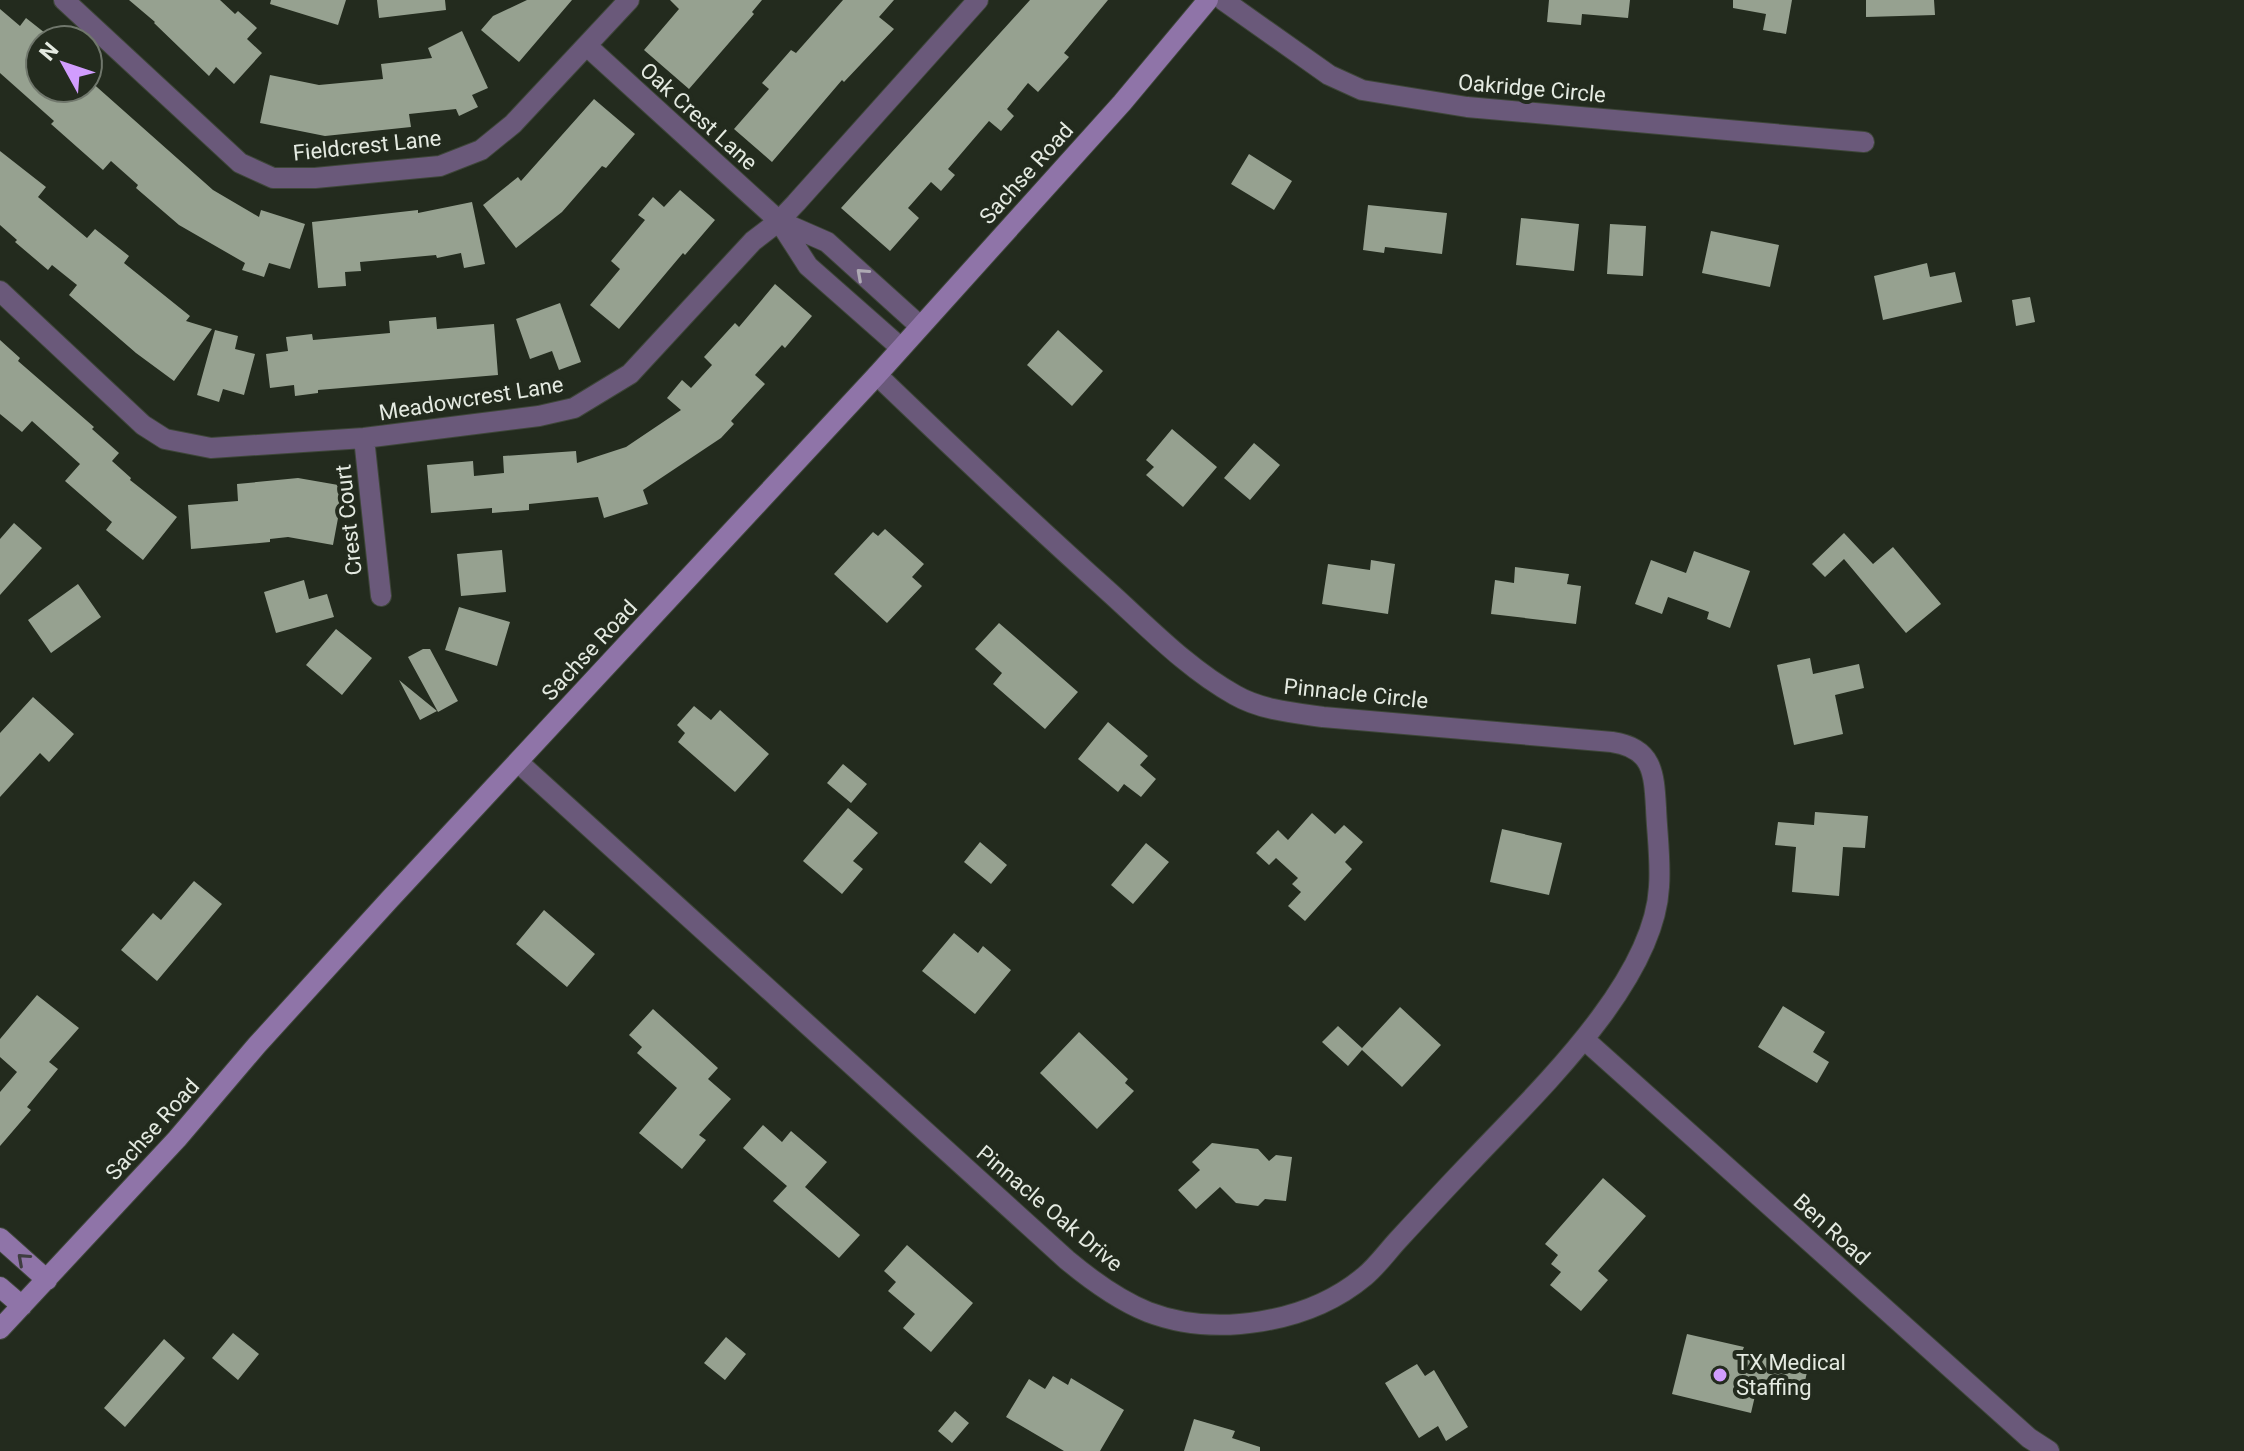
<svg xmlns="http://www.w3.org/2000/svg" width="2244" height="1451" viewBox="0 0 2244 1451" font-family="Roboto,sans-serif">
<rect width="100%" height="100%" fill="#232b1e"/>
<!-- building -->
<path fill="#96a190" d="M 129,0 L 220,0 L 235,14 L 238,11 L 257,28 L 247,39 L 262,53 L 234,84 L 216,67 L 209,76 L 154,23 L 155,22 Z
M 271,0 L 346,0 L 338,25 L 270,4 Z
M 377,0 L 445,0 L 446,10 L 379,18 Z
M 527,0 L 572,0 L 519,62 L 481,30 L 493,16 Z
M 670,0 L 762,0 L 752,12 L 754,14 L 689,89 L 644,50 L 679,9 Z
M 843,0 L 894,0 L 879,17 L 894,29 L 844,82 L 842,80 L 772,162 L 734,129 L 769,89 L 762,83 L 791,50 L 796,53 Z
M 1030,0 L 1108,0 L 1064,53 L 1069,57 L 1038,92 L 1028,83 L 1007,109 L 1014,116 L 1001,131 L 989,121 L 948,169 L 955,175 L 941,191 L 931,182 L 908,208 L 919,218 L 890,251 L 841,208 Z
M 1549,0 L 1630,0 L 1628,18 L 1582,14 L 1581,25 L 1547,22 Z
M 1733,0 L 1792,0 L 1786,34 L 1763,30 L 1766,14 L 1733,8 Z
M 1866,0 L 1934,0 L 1935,15 L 1866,17 Z
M 0,9 L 20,26 L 26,18 L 45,33 L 40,39 L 40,88 L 88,88 L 89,80 L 213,190 L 259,217 L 261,210 L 305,224 L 290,269 L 269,263 L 264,277 L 242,270 L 245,263 L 179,225 L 136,188 L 138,185 L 111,161 L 103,170 L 51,124 L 54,121 L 0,73 Z
M 462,31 L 488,88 L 472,95 L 478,107 L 459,116 L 456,109 L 409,114 L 411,127 L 325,136 L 260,123 L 270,75 L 319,85 L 383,79 L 381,64 L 432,58 L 428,48 Z
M 594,99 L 635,134 L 606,168 L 602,166 L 562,212 L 516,248 L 483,205 L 518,177 L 521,181 Z
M 0,151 L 46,187 L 38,197 L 87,238 L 95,229 L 129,256 L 124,263 L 190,316 L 186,321 L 212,329 L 174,381 L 136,353 L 69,295 L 77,285 L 52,265 L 48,270 L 15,242 L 17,240 L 0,225 Z
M 1249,154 L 1292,181 L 1274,210 L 1231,184 Z
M 680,190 L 715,220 L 685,255 L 683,253 L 619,329 L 590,305 L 620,269 L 611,261 L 645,220 L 638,215 L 653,197 L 664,207 Z
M 472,202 L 485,264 L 464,268 L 461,253 L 437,258 L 436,255 L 360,262 L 361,271 L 345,272 L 346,286 L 318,288 L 312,222 L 418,210 L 418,213 Z
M 1368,205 L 1447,213 L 1442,254 L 1385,247 L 1384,253 L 1363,250 Z
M 1521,218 L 1579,224 L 1574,271 L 1516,265 Z
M 1610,224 L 1646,226 L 1643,276 L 1607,274 Z
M 1711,231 L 1779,245 L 1770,287 L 1702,273 Z
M 1927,263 L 1930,277 L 1955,272 L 1962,302 L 1883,320 L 1874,276 Z
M 775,284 L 812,316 L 785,348 L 782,345 L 755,375 L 765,384 L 731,421 L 734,424 L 721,438 L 643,490 L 648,504 L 604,518 L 598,497 L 529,504 L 529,510 L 492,513 L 492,508 L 431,513 L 427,465 L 473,461 L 474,476 L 504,473 L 503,456 L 576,451 L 577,463 L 626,447 L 681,410 L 667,398 L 682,380 L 691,388 L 712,365 L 704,357 L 735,323 L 739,327 Z
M 2030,297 L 2035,322 L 2016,326 L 2012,300 Z
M 560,303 L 581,362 L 559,370 L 552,351 L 530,359 L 516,319 Z
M 436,317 L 437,329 L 494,324 L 498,375 L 318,390 L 318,393 L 295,396 L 294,385 L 270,388 L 266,354 L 288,351 L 286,337 L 312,334 L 313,340 L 390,333 L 389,321 Z
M 215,330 L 238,336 L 235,349 L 255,354 L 244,395 L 223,389 L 219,402 L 197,395 Z
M 1058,330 L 1103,371 L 1072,406 L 1027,365 Z
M 0,340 L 20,358 L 18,361 L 94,427 L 92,429 L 119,453 L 112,461 L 131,478 L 130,480 L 177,517 L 143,560 L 106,530 L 112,522 L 65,481 L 80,464 L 32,421 L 22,432 L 0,414 Z
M 1172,429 L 1217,467 L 1183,507 L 1146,475 L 1154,467 L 1146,460 Z
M 1254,443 L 1280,465 L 1250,500 L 1224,478 Z
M 298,478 L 344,486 L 333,545 L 288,537 L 270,539 L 270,542 L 191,549 L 188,505 L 238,501 L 237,484 Z
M 14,523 L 42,548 L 0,595 L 0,539 Z
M 885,529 L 924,564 L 912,577 L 922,586 L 887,623 L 834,574 L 873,532 L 878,536 Z
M 1844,533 L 1873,564 L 1893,547 L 1941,604 L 1906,633 L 1844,559 L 1825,577 L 1812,564 Z
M 502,550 L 506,592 L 461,596 L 457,554 Z
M 1694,551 L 1750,571 L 1730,628 L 1707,619 L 1709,612 L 1668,597 L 1662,614 L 1635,604 L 1651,560 L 1686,573 Z
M 1371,560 L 1395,564 L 1388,614 L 1322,604 L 1328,564 L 1370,570 Z
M 1515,567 L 1569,574 L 1567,584 L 1581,586 L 1576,624 L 1491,614 L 1495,580 L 1514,583 Z
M 304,580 L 309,599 L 327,594 L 334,617 L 276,633 L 264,592 Z
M 78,584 L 101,617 L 51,653 L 28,620 Z
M 459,607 L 510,622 L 497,666 L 445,650 Z
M 999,623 L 1078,692 L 1045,729 L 993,684 L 1002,673 L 975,649 Z
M 336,629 L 372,658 L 342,695 L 306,665 Z
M 423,649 L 430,649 L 458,701 L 438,712 L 408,657 Z
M 1810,658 L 1813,674 L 1859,664 L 1864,688 L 1835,695 L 1843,734 L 1794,745 L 1777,665 Z
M 399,680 L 437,711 L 420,720 Z
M 33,697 L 74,734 L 49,762 L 40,753 L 0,797 L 0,733 Z
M 694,706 L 711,720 L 720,710 L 769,754 L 735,792 L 678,742 L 685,733 L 677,725 Z
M 1108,722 L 1148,756 L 1140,765 L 1156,779 L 1141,797 L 1124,784 L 1118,792 L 1078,759 Z
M 843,764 L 867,784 L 851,803 L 827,783 Z
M 848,808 L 878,833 L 853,861 L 863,869 L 842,894 L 803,861 Z
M 1815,812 L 1868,816 L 1865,848 L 1843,847 L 1839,896 L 1792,892 L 1796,847 L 1775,845 L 1778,822 L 1814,825 Z
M 1312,813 L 1335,834 L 1344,825 L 1363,842 L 1345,862 L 1352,869 L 1305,921 L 1288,906 L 1301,892 L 1292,884 L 1298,878 L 1276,858 L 1269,865 L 1256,853 L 1278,830 L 1288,840 Z
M 1502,829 L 1562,843 L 1549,895 L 1490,882 Z
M 980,842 L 1007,865 L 991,884 L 964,862 Z
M 1146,843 L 1169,862 L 1133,904 L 1111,885 Z
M 194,881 L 222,904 L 157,981 L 121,950 L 153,913 L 161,920 Z
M 544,910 L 595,954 L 567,987 L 516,944 Z
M 954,933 L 978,953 L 983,946 L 1011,970 L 975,1014 L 922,971 Z
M 37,995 L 79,1028 L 49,1062 L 58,1069 L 27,1107 L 31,1110 L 0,1146 L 0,1092 L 17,1072 L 0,1057 L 0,1039 Z
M 1783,1006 L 1825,1032 L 1813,1052 L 1829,1062 L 1817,1083 L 1758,1047 Z
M 1400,1007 L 1441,1045 L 1402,1087 L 1362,1050 L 1348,1066 L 1322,1042 L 1338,1026 L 1362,1048 Z
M 653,1009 L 718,1068 L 708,1079 L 731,1099 L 699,1135 L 706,1140 L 682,1169 L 639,1133 L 677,1088 L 637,1053 L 642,1047 L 629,1035 Z
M 1079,1032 L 1128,1079 L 1125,1083 L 1134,1091 L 1097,1129 L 1040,1073 Z
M 763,1125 L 782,1142 L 791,1131 L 827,1162 L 805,1187 L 860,1235 L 839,1258 L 773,1201 L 787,1186 L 743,1148 Z
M 1212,1143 L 1258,1149 L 1269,1161 L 1276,1155 L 1292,1157 L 1286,1201 L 1265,1199 L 1258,1206 L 1236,1203 L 1220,1187 L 1196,1209 L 1178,1190 L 1200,1170 L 1192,1162 Z
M 1603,1178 L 1646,1216 L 1598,1271 L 1608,1280 L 1581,1311 L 1550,1285 L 1561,1272 L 1551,1264 L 1558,1255 L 1545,1244 Z
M 907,1245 L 973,1303 L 931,1352 L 903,1328 L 915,1314 L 888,1291 L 896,1282 L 884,1271 Z
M 233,1333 L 259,1354 L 238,1380 L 212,1358 Z
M 1687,1334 L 1744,1347 L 1742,1352 L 1808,1368 L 1802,1394 L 1758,1383 L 1751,1413 L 1672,1394 Z
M 726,1337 L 746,1354 L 725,1380 L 704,1363 Z
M 164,1339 L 185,1358 L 125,1427 L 104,1408 Z
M 1417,1364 L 1425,1376 L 1434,1370 L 1468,1427 L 1446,1441 L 1438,1426 L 1419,1438 L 1385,1383 Z
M 1053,1376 L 1068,1385 L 1071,1378 L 1124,1410 L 1100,1451 L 1064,1451 L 1006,1417 L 1029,1379 L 1045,1389 Z
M 955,1411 L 969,1423 L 952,1443 L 938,1431 Z
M 1194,1419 L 1235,1431 L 1232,1438 L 1260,1447 L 1260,1451 L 1184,1451 Z"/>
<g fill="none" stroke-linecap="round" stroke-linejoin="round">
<!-- street casing -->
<g stroke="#3e4639" stroke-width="22">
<path id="street" d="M 64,0 L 240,163 L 273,178 L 315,178 L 440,166 L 481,150 L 513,124 L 629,0
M 1223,0 L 1329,75 L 1362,90 L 1467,107 L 1864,142
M 587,46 L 779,221 L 808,266 L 901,348
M 779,221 L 827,242 L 920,326
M 0,291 L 143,425 L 165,439 L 211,448 L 364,438 L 539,416 L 574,408 L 630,374 L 753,241 L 779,221 L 796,203 L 978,0
M 364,438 L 381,596
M 518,762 L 1067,1260 C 1091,1280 1118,1300 1148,1312 C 1216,1338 1309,1323 1365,1276 C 1377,1266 1387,1252 1398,1240 C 1422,1214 1447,1187 1472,1161 C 1535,1094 1654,983 1659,887 C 1661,861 1657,834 1656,808 C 1654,773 1653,748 1612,742 L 1323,717 C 1294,713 1261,710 1235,695 C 1188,669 1148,627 1108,591 C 1030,521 953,448 877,375
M 1585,1040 L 2029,1438 L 2049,1451"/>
</g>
<!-- secondary casing -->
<g stroke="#3e4639" stroke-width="22">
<path id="secondary" d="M 0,1238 L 47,1280
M 0,1287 L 22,1306
M 0,1329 L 177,1139 L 257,1045 L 390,899 L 877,375 L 1122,103 L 1208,0"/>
</g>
<!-- street -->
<use href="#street" stroke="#6a597a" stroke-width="20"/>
<!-- secondary -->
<use href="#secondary" stroke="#8f74a8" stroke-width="20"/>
</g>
<!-- one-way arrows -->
<defs><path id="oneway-chevron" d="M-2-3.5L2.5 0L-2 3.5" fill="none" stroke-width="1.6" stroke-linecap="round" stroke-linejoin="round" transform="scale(2)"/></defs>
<use stroke="#ada9b3" href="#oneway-chevron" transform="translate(862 274) rotate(-138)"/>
<use stroke="#3e3d40" href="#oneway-chevron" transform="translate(23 1259) rotate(-138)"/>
<!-- markers -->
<circle fill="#d19dfe" stroke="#232b1e" stroke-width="3" cx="1720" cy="1375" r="8"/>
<g text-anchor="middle" stroke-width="8" stroke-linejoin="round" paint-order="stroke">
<!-- street labels -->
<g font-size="22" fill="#e4eae1" stroke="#232b1e">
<text transform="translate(1532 88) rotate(5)" y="8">Oakridge Circle</text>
<text transform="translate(699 116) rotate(42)" y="8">Oak Crest Lane</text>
<text transform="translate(367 145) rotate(-6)" y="8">Fieldcrest Lane</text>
<text transform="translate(1026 173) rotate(-48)" y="8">Sachse Road</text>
<text transform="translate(471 398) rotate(-9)" y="8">Meadowcrest Lane</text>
<text transform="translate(348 520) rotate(-96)" y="8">Crest Court</text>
<text transform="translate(589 650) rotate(-47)" y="8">Sachse Road</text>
<text transform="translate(1356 693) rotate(6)" y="8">Pinnacle Circle</text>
<text transform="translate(152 1129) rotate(-48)" y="8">Sachse Road</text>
<text transform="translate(1050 1208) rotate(40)" y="8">Pinnacle Oak Drive</text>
<text transform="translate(1832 1229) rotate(42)" y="8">Ben Road</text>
</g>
<!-- poi labels -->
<g font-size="22" fill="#e4eae1" stroke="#232b1e" text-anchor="start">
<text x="1736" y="1370">TX Medical<tspan x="1736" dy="25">Staffing</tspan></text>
</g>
</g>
<!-- north arrow -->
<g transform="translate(64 64) rotate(310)"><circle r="38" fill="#232b1e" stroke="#70776c" stroke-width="2"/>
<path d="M0-6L14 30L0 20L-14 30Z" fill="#d19dfe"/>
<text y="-12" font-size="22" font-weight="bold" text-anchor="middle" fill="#e4eae1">N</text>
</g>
</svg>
